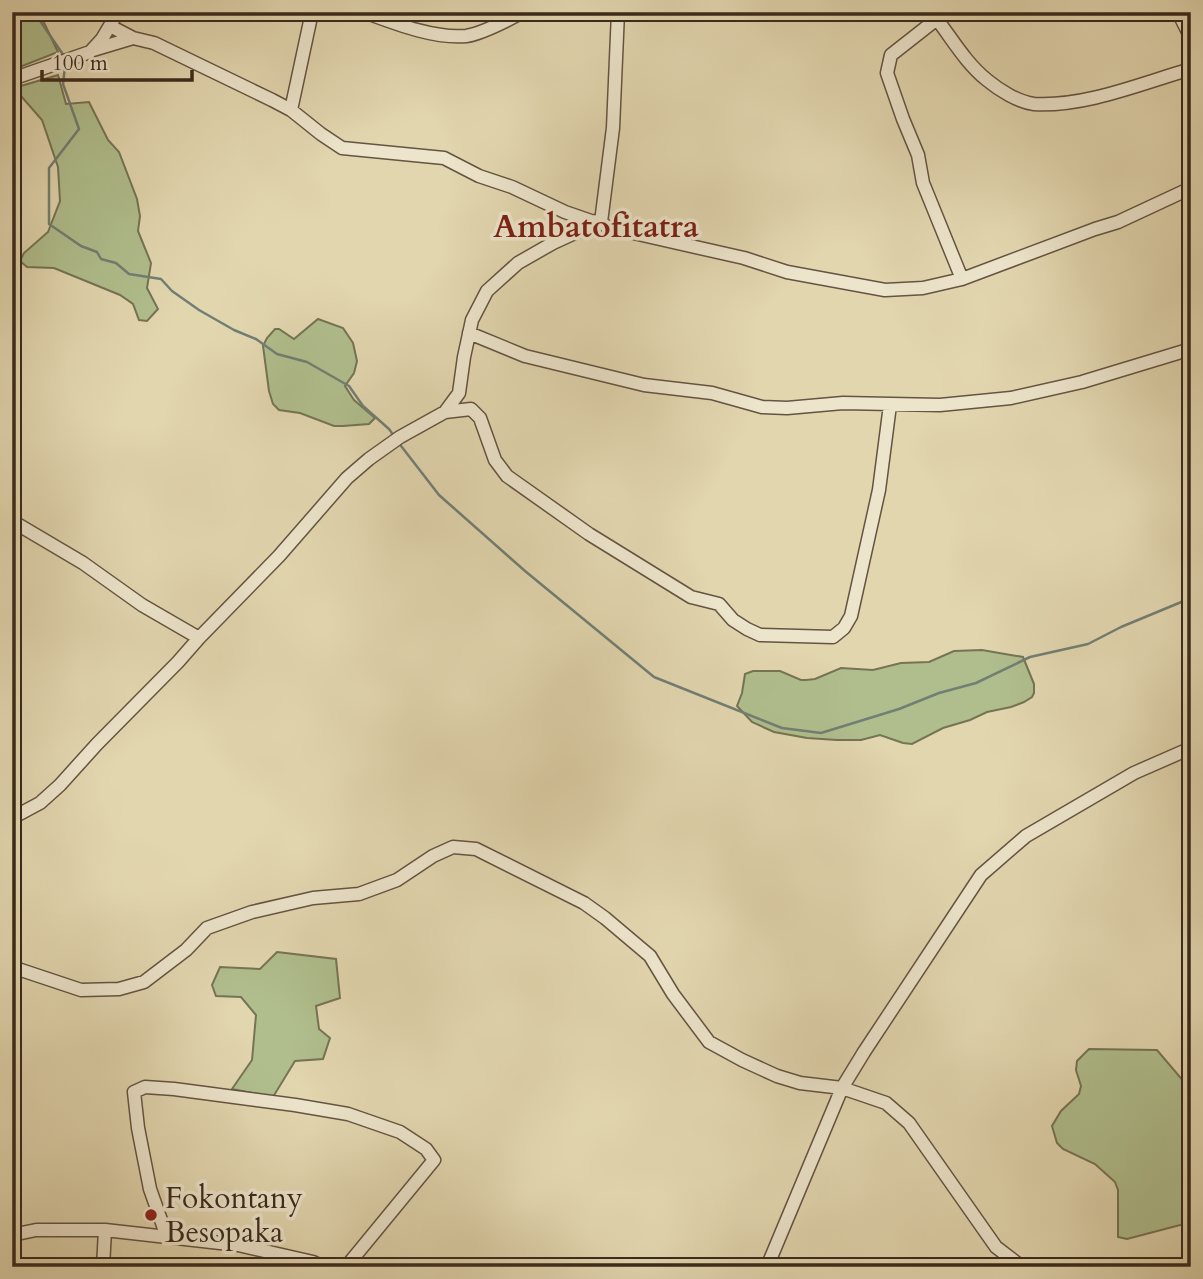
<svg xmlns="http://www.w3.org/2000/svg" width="1203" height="1279" viewBox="0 0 1203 1279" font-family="Cardo,serif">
<rect width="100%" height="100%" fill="#e2d6af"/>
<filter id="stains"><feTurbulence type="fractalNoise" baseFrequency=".00286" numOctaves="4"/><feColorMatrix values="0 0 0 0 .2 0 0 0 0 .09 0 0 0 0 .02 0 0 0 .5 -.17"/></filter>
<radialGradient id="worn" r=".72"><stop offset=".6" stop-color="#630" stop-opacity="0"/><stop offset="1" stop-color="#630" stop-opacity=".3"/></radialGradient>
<!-- green -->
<path fill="#b0be8d" stroke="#757455" stroke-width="2" d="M 12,12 L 39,12 L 58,52 L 12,70 Z
M 58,75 L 66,104 L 89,102 L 108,140 L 119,152 L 137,199 L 140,216 L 138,231 L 151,263 L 147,288 L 158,309 L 147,321 L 139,320 L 133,304 L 120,295 L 54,268 L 27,267 L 20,261 L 24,253 L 48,232 L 60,201 L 58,167 L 42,120 L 14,88 Z
M 318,319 L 343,328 L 353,343 L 357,361 L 354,373 L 345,386 L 354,400 L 375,418 L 369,424 L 343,426 L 334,426 L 300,413 L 279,410 L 273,404 L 269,391 L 263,346 L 267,338 L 275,329 L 279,329 L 294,339 Z
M 982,650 L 1023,657 L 1034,684 L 1034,693 L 1032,697 L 1024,702 L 1011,707 L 987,712 L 970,720 L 943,728 L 912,744 L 903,743 L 880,735 L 861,740 L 837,740 L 807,738 L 774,732 L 752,722 L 737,706 L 742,693 L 745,674 L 753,671 L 780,671 L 801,680 L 806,680 L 815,679 L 841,668 L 873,670 L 901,663 L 929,662 L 954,651 Z
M 277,952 L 336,959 L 340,998 L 316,1006 L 319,1029 L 330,1038 L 323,1059 L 295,1061 L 273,1097 L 232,1089 L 252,1060 L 256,1015 L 241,997 L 216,996 L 212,985 L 220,967 L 260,969 Z
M 1089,1049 L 1157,1050 L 1191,1090 L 1191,1224 L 1184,1224 L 1127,1239 L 1118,1237 L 1118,1190 L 1115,1182 L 1095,1164 L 1063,1149 L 1057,1143 L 1052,1126 L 1061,1111 L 1079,1094 L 1081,1086 L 1076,1070 L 1077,1061 Z"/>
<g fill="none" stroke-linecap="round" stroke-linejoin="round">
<!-- stream -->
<path stroke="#717f74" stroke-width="2.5" d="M 34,12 L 64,56
M 65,66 L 63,84 L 79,129 L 49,168 L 49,224 L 81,246 L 97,252 L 101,259 L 116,263 L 129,274 L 161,279 L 172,291 L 199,310 L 234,330 L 256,339 L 277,354 L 307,362 L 349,386 L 363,406 L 389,429 L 394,436
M 398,442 L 439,495 L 525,571 L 654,677 L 782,728 L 821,733 L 899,709 L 939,693 L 976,683 L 1030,657 L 1088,644 L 1121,627 L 1191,598"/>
<!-- minor casing -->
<g stroke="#645442" stroke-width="15">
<path id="minor" d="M 364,12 C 394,23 434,39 466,36 C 482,34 508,20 523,12
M 1178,12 L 1191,38
M 110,26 L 133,38 L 154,43 L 272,100 L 291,110 L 321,134 L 342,148 L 444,158 L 479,176 L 512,187 L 565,212 L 591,221
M 93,50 L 133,38
M 12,79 L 90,52 L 102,39 L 118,12
M 291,110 L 312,12
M 601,222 L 613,128 L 618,12
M 962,279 L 923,183 L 918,155 L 903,119 L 887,73 L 891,55 L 933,22 L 939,22 C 954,42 967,64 987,80 C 999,90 1018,102 1034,104 C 1086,107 1142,83 1191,69
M 469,333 L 525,356 L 644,385 L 712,393 L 762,407 L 787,408 L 843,403 L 940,405 L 1011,398 L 1082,382 L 1191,349
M 445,412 L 471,409 L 480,418 L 495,460 L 507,476 L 589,534 L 691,597 L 719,604 L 733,620 L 747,629 L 760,635 L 833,637 L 844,628 L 851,616 L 879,490 L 890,405
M 12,521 L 83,563 L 142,605 L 199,638
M 12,818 L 40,803 L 60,785 L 97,744 L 178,662 L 199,638 L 279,556 L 347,478 L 369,459 L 400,437 L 445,412 L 459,393 L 464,357 L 472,320 L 487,291 L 518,263 L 553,243 L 577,232 L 591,221 L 601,222 L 607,227 L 744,258 L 787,272 L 885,290 L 923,288 L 962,279 L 1095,229 L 1118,222 L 1191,188
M 12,966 L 15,968 L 81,990 L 119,989 L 144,982 L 186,950 L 207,928 L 252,912 L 313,898 L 359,894 L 397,880 L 433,856 L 453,847 L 476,849 L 584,903 L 605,918 L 650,956 L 673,994 L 709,1042 L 742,1060 L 777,1076 L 800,1083 L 842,1088 L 886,1103 L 909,1123 L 996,1247 L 1022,1267
M 12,1235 L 36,1230 L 105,1230 L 238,1245 L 313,1262 L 323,1267
M 167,1237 L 150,1189 L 138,1128 L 134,1092 L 145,1087 L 174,1089 L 295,1105 L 348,1114 L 400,1132 L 426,1149 L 434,1160 L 346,1267
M 103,1267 L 105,1230
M 767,1267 L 842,1088 L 864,1052 L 981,875 L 1026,836 L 1134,773 L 1191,748"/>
</g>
<!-- minor -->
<use href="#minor" stroke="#ece4cb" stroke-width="12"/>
</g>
<!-- markers -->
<circle fill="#8f2418" stroke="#ece4cb" stroke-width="2.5" cx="151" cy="1215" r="7"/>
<g text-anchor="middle" stroke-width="7" stroke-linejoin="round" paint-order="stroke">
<!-- poi labels -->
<g font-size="30" fill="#3a291d" stroke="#ece4cb" text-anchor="start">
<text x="165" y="1208">Fokontany<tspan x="165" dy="34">Besopaka</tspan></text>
</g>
<!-- neighbourhood labels -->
<g font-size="32" font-weight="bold" fill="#7a1f14" stroke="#ece4cb">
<text x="596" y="237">Ambatofitatra</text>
</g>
</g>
<!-- margin -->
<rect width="1203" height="1279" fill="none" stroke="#e2d6af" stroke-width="42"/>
<rect x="14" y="14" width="1175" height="1251" fill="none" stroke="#3a291d" stroke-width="3.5"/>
<rect x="21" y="21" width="1161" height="1237" fill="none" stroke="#3a291d" stroke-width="2"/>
<!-- scale -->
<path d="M42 70v10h150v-10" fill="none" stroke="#3a291d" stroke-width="3.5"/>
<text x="52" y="70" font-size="21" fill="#3a291d" stroke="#ece4cb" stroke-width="5" paint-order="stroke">100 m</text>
<rect width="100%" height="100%" filter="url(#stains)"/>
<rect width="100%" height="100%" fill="url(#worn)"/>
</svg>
